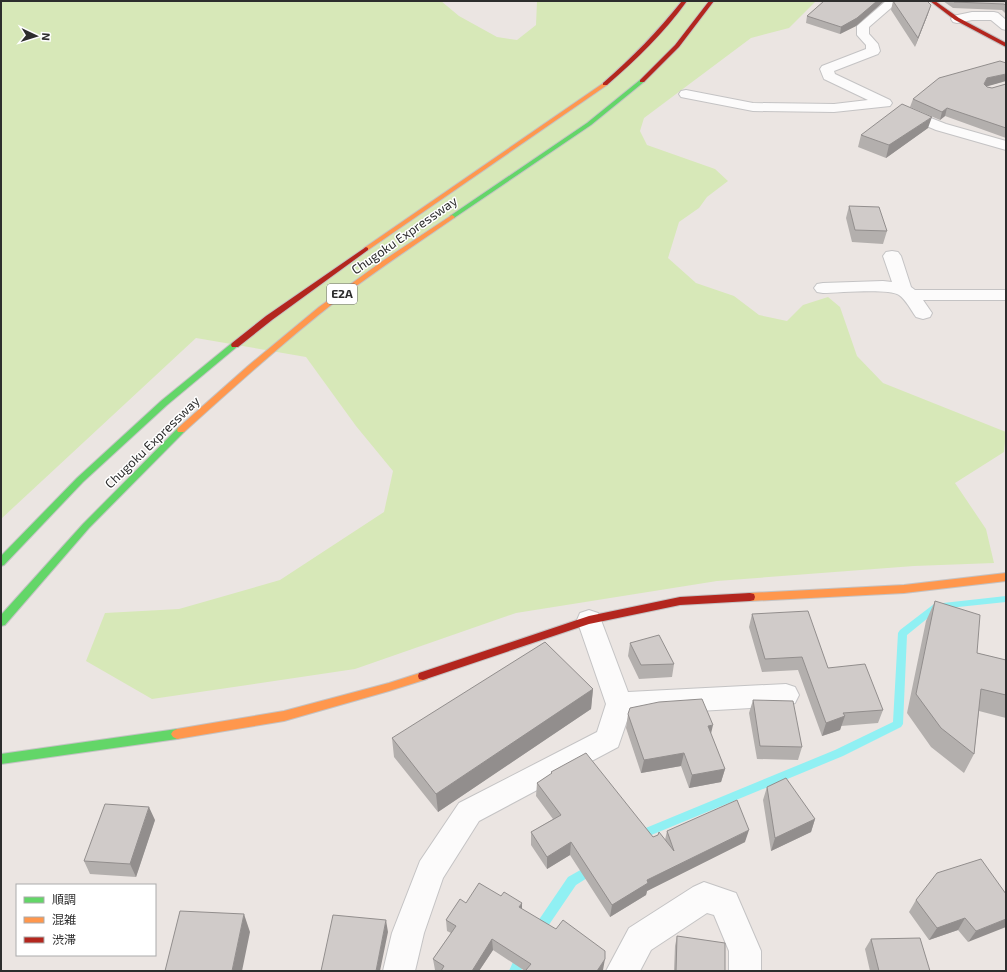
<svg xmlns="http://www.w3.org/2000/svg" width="1007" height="972" viewBox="0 0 1007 972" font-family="'Exo 2','Noto Sans JP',sans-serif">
<rect width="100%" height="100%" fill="#ebe5e2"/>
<!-- green -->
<path fill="#d7e8b8" d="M 1,1 L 441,1 L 459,16 L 497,37 L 517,40 L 536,25 L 537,1 L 816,1 L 789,28 L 751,38 L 644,118 L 640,131 L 647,145 L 715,169 L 728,181 L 707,197 L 699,208 L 679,222 L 668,258 L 696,283 L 734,296 L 759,315 L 787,321 L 803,305 L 828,297 L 840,307 L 857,356 L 883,383 L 1006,432 L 1004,452 L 955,483 L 986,529 L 994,563 L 914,566 L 717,581 L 516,613 L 355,669 L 152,699 L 86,661 L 105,613 L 179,609 L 280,580 L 384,512 L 393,471 L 356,426 L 306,357 L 196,338 L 1,519 Z"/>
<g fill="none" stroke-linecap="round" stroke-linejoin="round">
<!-- stream -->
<path fill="#90f0f3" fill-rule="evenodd" d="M 1006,596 L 1006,602 L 939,609 L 907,635 L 903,724 L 901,727 L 843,756 L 644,838 L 640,840 L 636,838 L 635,835 L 636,832 L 835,750 L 893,722 L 898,633 L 900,630 L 934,604 Z
M 591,864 L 595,865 L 596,869 L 595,873 L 576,885 L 542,935 L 538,937 L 534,935 L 532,931 L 534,927 L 568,877 Z
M 521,951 L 525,953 L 527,957 L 521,971 L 509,971 L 517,953 Z"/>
<!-- street casing -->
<g stroke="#c4c3c4" stroke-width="2">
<path id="street" d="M 886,1 L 899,1 L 869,27 L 869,34 L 878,44 L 880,51 L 878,54 L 834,71 L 835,74 L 890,100 L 892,103 L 890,106 L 834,112 L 753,111 L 686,98 L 681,97 L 679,94 L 681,91 L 686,90 L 753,103 L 834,104 L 868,100 L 824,79 L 820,69 L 822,66 L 866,49 L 866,45 L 857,35 L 857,26 Z
M 972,12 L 994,12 L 998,13 L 1006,20 L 1006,30 L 1002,29 L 991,20 L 972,20 L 957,23 L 953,22 L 951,19 L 953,16 Z
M 903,107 L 946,124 L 1006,141 L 1006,150 L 936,130 L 898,114 L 896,111 L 898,108 Z
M 892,251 L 898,252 L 901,256 L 911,287 L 915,290 L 1006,290 L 1006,300 L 923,300 L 932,313 L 930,317 L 923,319 L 916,317 C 911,310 906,300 899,295 C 888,288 838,293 823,293 L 817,292 L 814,288 L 817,284 L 823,283 L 883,281 L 892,282 L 883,256 L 886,252 Z
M 589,610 L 598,613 L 601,620 L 628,692 L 786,684 L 795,687 L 799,695 L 795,703 L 786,706 L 629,715 L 618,747 L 479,821 L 443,878 L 424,933 L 415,971 L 383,971 L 392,933 L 420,861 L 459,803 L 597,732 L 606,704 L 577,620 L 580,613 Z
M 704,882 L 736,893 L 761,951 L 761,971 L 729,971 L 729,951 L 714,915 L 707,913 L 651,950 L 640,971 L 606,971 L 629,928 L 693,887 Z"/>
</g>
<!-- fast casing -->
<g stroke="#c4c3c4" stroke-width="2">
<path id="fast" d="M 640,80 L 645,81 L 591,125 L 454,218 L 450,218 L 450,216 L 587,123 Z
M 232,343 L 238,343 L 239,345 L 167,405 L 83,482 L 4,565 L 1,566 L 1,556 L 77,478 L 161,401 Z
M 181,427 L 184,428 L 185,430 L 184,432 L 89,528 L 5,625 L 1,626 L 1,615 L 83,524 L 178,428 Z
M 177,729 L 181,731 L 183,734 L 181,737 L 177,739 L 1,764 L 1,754 Z"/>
</g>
<!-- slow casing -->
<g stroke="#c4c3c4" stroke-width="2">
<path id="slow" d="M 605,82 L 608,84 L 607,85 L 368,250 L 364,250 L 364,248 Z
M 452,215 L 455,217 L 454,218 C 416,244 377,270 340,298 C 286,340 235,386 184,432 L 178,432 L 177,430 L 178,428 L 248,366 L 319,307 L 384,260 Z
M 1006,573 L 1006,581 L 904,593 L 750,601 L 746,600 L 745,597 L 746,594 L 750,593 L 904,585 Z
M 423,672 L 427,673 L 428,676 L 427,679 L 389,691 L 284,721 L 177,739 L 173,737 L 171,734 L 173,731 L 177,729 L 284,711 L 389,683 Z"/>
</g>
<!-- jam casing -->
<g stroke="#c4c3c4" stroke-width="2">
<path id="jam" d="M 682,1 L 687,1 C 664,33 637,59 607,85 L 603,85 L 603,83 C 633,57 657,32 682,1 Z
M 709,1 L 714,1 L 679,47 L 644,82 L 640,82 L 640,80 L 675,45 Z
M 930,1 L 935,1 L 959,18 L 1006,43 L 1006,47 L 955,20 Z
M 366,247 L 368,248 L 368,250 L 272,320 L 238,347 L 232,347 L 231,345 L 232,343 L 266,316 Z
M 750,593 L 754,594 L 755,597 L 754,600 L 750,601 L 680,605 L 589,624 L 423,680 L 419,679 L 418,676 L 419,673 L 589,616 L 680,597 Z"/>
</g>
<!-- street -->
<use href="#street" fill="#fcfbfb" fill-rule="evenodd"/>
<!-- fast -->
<use href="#fast" fill="#63d668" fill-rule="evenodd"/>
<!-- slow -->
<use href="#slow" fill="#ff974d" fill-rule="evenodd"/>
<!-- jam -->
<use href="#jam" fill="#b3261e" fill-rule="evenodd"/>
</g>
<!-- wall -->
<path fill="#b3afad" d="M 824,1 L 883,1 L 883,2 L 856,26 L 840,34 L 806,23 L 807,16 Z
M 893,1 L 928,14 L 915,47 L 891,10 Z
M 943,1 L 1006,1 L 1006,14 L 1002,10 L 953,8 Z
M 1006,81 L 986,86 L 987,87 L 992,88 L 1006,84 L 1006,138 L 945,116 L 940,120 L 910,107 L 913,99 Z
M 928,128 L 886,158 L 858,147 L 861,135 Z
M 849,206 L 887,231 L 883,244 L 852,242 L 846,218 Z
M 935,601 L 977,653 L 1006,660 L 1006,718 L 979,711 L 974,754 L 964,773 L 931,747 L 907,713 L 926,621 Z
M 752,614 L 828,668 L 883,710 L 878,723 L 841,726 L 840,730 L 822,736 L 798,670 L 762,672 L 749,627 Z
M 630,643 L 674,664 L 672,677 L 639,679 L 628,656 Z
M 593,689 L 591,709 L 438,812 L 394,757 L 392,738 Z
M 753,700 L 802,747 L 798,760 L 757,759 L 749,713 Z
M 628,714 L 711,734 L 725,769 L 721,782 L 689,788 L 681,766 L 641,773 L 626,728 Z
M 551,772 L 653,837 L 665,840 L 667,831 L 745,842 L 647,891 L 646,895 L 610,917 L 570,855 L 547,869 L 531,845 L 531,832 L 553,819 L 536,796 L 537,783 L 551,774 Z
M 767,787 L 815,819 L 811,832 L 771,851 L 763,800 Z
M 155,820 L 136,877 L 90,874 L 84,861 Z
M 1006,894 L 968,942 L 958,930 L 929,940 L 909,912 L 916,900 Z
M 466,903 L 522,909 L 603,970 L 603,971 L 525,971 L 493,950 L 479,971 L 436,971 L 435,970 L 433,959 L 451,933 L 447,931 L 446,920 Z
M 677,936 L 725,971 L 674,971 L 675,946 Z
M 871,939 L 930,971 L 870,971 L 865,949 Z"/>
<!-- shaded-wall -->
<path fill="#928e8d" d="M 877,1 L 883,1 L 883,2 L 856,26 L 840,34 L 841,27 Z
M 931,5 L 928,14 L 915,47 L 918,38 Z
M 1006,74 L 1006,81 L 985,87 L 984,84 L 987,78 Z
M 947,108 L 945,116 L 940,120 L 942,112 Z
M 932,117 L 928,128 L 886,158 L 889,145 Z
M 593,689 L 591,709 L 438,812 L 436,794 Z
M 845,716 L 840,730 L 822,736 L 826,723 Z
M 713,725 L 710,738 L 708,726 Z
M 684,753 L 681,766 L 641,773 L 644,760 Z
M 725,769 L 721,782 L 689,788 L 692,775 Z
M 149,807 L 155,820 L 136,877 L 130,864 Z
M 815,819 L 811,832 L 771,851 L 775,838 Z
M 749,830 L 745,842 L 647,891 L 646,895 L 610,917 L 612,905 L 647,880 Z
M 571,842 L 570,855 L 547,869 L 547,857 Z
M 522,903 L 522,914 L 519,907 Z
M 244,914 L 250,932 L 242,971 L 232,971 Z
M 965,918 L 958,930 L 929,940 L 937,928 Z
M 1006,919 L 1006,927 L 968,942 L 976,931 Z
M 386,920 L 388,932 L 380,971 L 376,971 Z
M 492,939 L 493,950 L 479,971 L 472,971 Z
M 605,959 L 603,970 L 603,971 L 597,971 Z"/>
<!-- building -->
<path fill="#d0cbc9" stroke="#928e8d" d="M 824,1 L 877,1 L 857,18 L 841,27 L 807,16 Z
M 893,1 L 927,1 L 931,5 L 918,38 Z
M 953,1 L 1006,1 L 1006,6 L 1004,4 L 954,2 Z
M 1000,61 L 1006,63 L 1006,74 L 987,78 L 984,84 L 987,87 L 992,88 L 1006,84 L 1006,128 L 947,108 L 942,112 L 913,99 L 939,78 Z
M 902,104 L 932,117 L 889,145 L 861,135 Z
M 849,206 L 879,207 L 887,231 L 855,230 Z
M 935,601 L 980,615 L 977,653 L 1006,660 L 1006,695 L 981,689 L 974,754 L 941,728 L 916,694 Z
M 808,611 L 828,668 L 865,664 L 883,710 L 843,713 L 845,716 L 826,723 L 802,657 L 765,659 L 752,614 Z
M 659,635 L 674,664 L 641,665 L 630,643 Z
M 545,642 L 593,689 L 436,794 L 392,738 Z
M 702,699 L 713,725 L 708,726 L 725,769 L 692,775 L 684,753 L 644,760 L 628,714 L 630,708 L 659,702 Z
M 753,700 L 793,701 L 802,747 L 760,746 Z
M 586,753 L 653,837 L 658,835 L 659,832 L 674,851 L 667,831 L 737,800 L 749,830 L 647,880 L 648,883 L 612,905 L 571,842 L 547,857 L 531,832 L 561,815 L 537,783 L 552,773 L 551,772 Z
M 786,778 L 815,819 L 775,838 L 767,787 Z
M 105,804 L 149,807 L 130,864 L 84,861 Z
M 981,859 L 1006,894 L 1006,919 L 976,931 L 965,918 L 937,928 L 916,900 L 937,873 Z
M 479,883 L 501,896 L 504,892 L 522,903 L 519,907 L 556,929 L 563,920 L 605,951 L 605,959 L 597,971 L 527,971 L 526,970 L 531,964 L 492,939 L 472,971 L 441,971 L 444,966 L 433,959 L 456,926 L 446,920 L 460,899 L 466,903 Z
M 180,911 L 244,914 L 232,971 L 165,971 Z
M 333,915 L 386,920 L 376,971 L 321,971 Z
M 677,936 L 725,943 L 725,971 L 676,971 Z
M 920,938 L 930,971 L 879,971 L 871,939 Z"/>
<g text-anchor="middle" stroke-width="3" stroke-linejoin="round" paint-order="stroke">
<!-- shield labels -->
<rect fill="#fff" stroke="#6c6c6c" stroke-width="1" x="327" y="284" width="30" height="20" rx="3"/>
<g font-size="12" font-weight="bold" fill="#2d2d2d">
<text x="342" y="298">E2A</text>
</g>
<!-- street labels -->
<g font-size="13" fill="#2d2d2d" stroke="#fff">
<text transform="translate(404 235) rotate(-35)" y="5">Chugoku Expressway</text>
<text transform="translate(152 442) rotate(-44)" y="5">Chugoku Expressway</text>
</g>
</g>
<!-- border -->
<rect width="1007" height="972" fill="none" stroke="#2d2d2d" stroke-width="4"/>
<!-- legend -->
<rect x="16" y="884" width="140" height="72" fill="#ffffff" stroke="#ababab"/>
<rect x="24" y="897" width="20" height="6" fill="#63d668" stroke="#ababab"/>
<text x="52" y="904" font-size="12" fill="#2d2d2d">順調</text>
<rect x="24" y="917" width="20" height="6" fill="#ff974d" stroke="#ababab"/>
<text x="52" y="924" font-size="12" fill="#2d2d2d">混雑</text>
<rect x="24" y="937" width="20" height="6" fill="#b3261e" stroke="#ababab"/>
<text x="52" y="944" font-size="12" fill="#2d2d2d">渋滞</text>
<!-- north arrow -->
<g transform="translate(36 36) rotate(94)" stroke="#ffffff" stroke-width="3" paint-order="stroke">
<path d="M0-3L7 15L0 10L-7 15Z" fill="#2d2d2d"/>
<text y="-6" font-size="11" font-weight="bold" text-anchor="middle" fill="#2d2d2d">N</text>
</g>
</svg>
